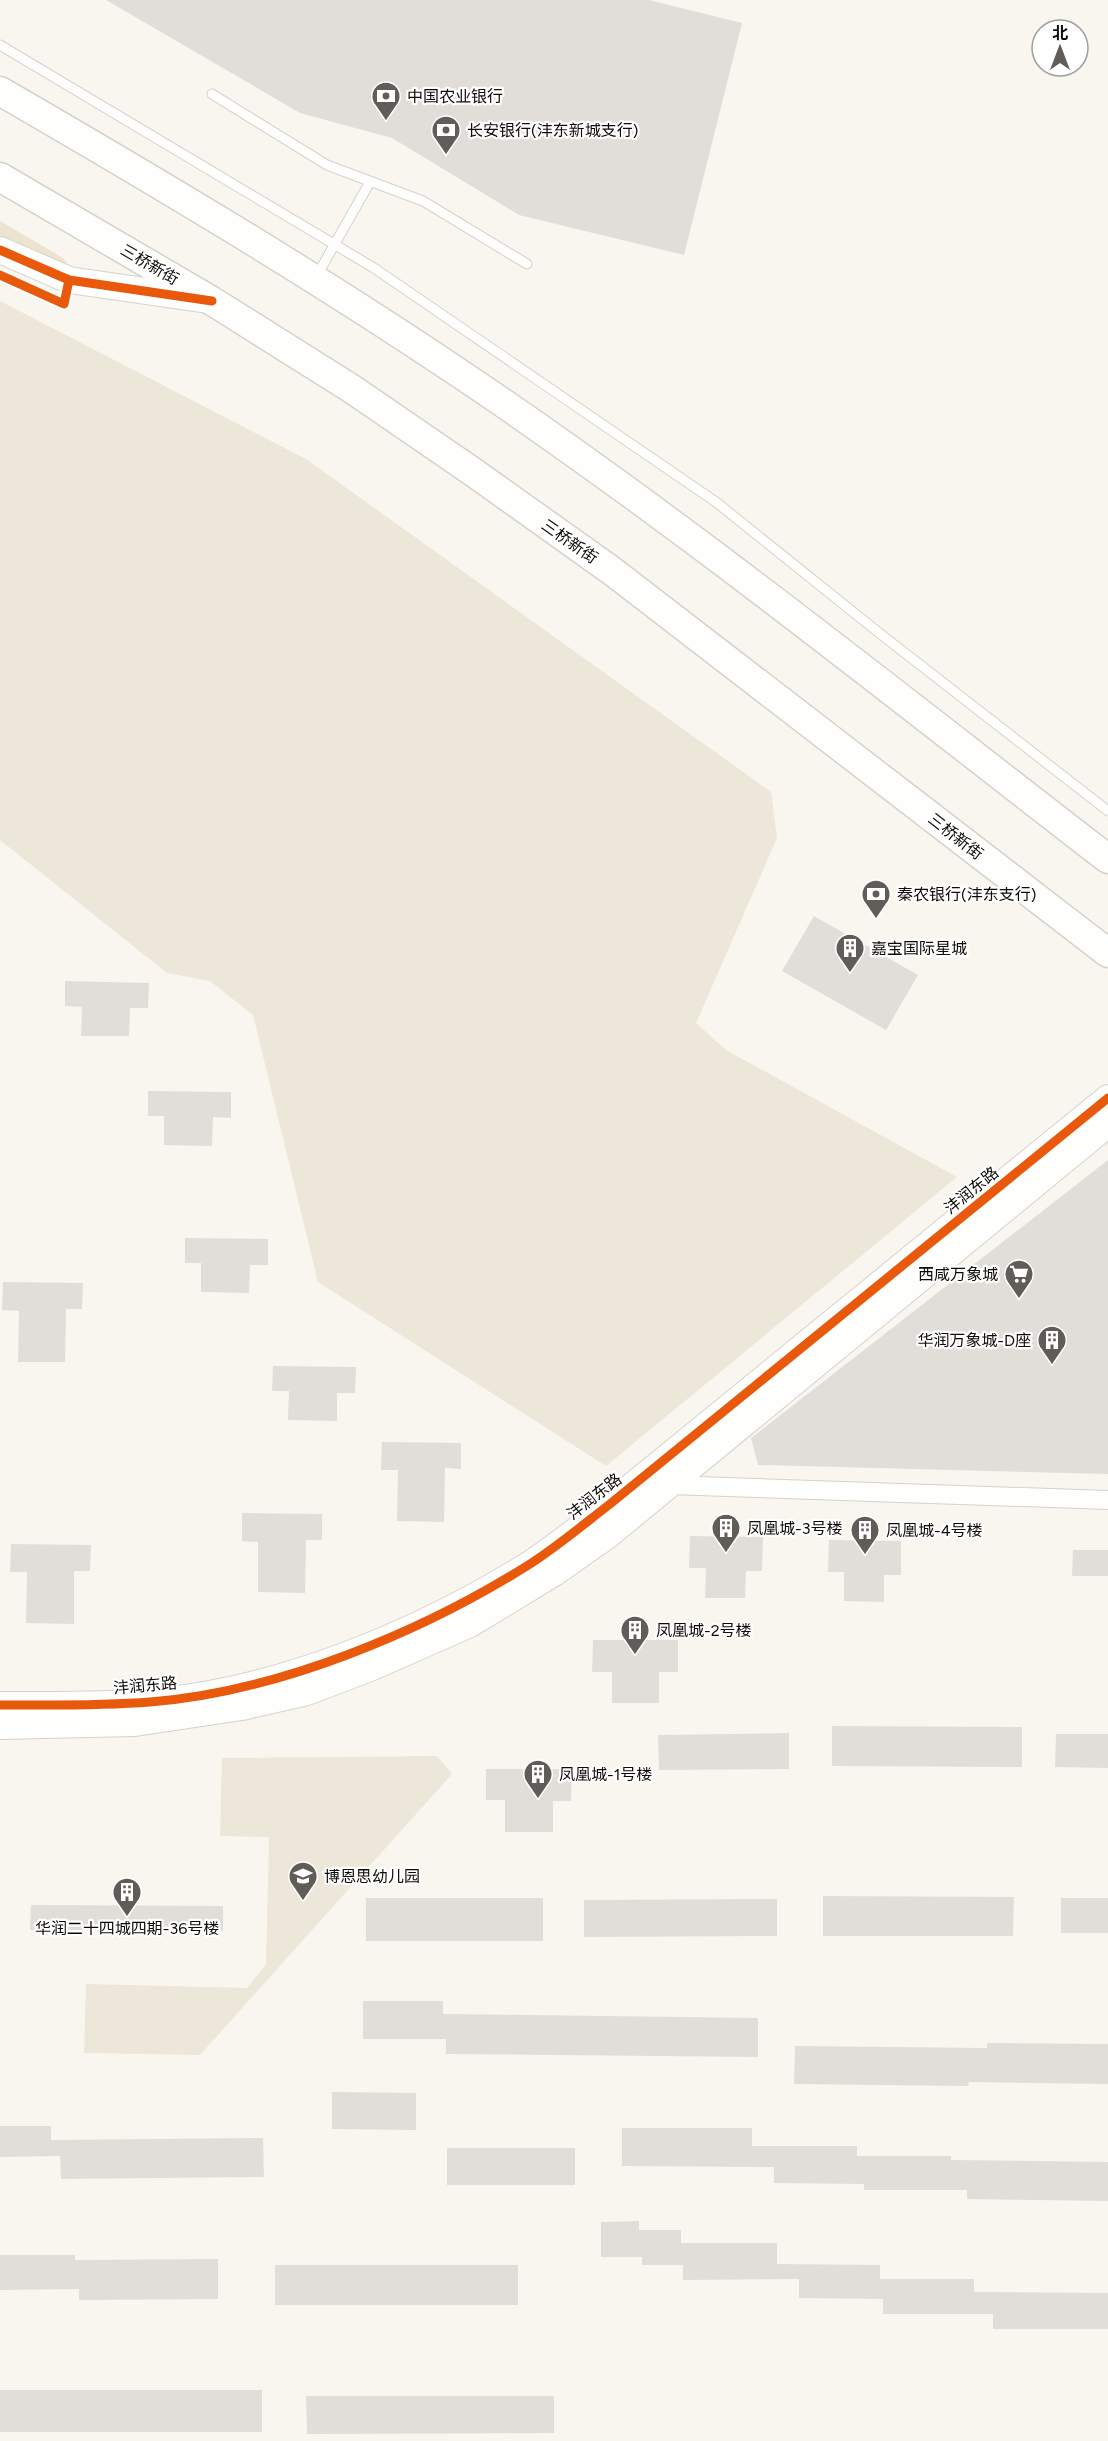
<svg xmlns="http://www.w3.org/2000/svg" width="1108" height="2441" viewBox="0 0 1108 2441" font-family="Figtree,'Noto Sans SC',sans-serif">
<rect width="100%" height="100%" fill="#f9f6ef"/>
<!-- built -->
<path fill="#ede7d9" d="M 0,301 L 306,459 L 771,792 L 777,838 L 696,1023 L 726,1050 L 957,1177 L 606,1466 L 318,1282 L 253,1015 L 210,981 L 167,973 L 0,840 Z
M 437,1756 L 452,1774 L 200,2055 L 84,2053 L 86,1984 L 247,1988 L 266,1964 L 269,1837 L 220,1836 L 222,1758 Z"/>
<!-- green -->
<path fill="#ece4d0" d="M 0,221 L 63,258 L 70,267 L 0,241 Z"/>
<!-- building -->
<path fill="#e1ded9" d="M 106,0 L 649,0 L 742,23 L 684,255 L 519,215 L 392,138 L 300,113 Z
M 814,916 L 918,975 L 886,1030 L 782,971 Z
M 65,981 L 149,983 L 148,1008 L 130,1008 L 129,1036 L 81,1036 L 82,1007 L 65,1006 Z
M 148,1091 L 231,1092 L 231,1118 L 213,1117 L 212,1146 L 164,1145 L 164,1116 L 148,1116 Z
M 1108,1160 L 1108,1474 L 758,1465 L 751,1438 Z
M 185,1238 L 268,1239 L 268,1265 L 250,1265 L 249,1293 L 201,1292 L 201,1263 L 185,1263 Z
M 3,1282 L 83,1283 L 82,1309 L 66,1309 L 65,1362 L 18,1362 L 19,1311 L 2,1310 Z
M 273,1366 L 356,1367 L 355,1393 L 337,1393 L 337,1421 L 288,1420 L 289,1391 L 272,1391 Z
M 382,1442 L 461,1443 L 461,1469 L 445,1468 L 444,1522 L 397,1521 L 398,1470 L 381,1470 Z
M 242,1513 L 322,1514 L 322,1540 L 306,1540 L 305,1593 L 258,1592 L 258,1542 L 242,1541 Z
M 690,1536 L 763,1537 L 762,1571 L 746,1571 L 745,1598 L 705,1598 L 706,1568 L 689,1568 Z
M 829,1540 L 901,1541 L 901,1575 L 884,1575 L 884,1602 L 844,1601 L 844,1572 L 828,1572 Z
M 11,1544 L 91,1545 L 90,1571 L 74,1571 L 74,1624 L 26,1623 L 27,1572 L 10,1572 Z
M 1073,1550 L 1108,1550 L 1108,1576 L 1072,1576 Z
M 593,1640 L 678,1640 L 678,1672 L 659,1672 L 659,1703 L 612,1703 L 612,1672 L 592,1672 Z
M 832,1726 L 1022,1727 L 1022,1767 L 832,1766 Z
M 789,1733 L 789,1769 L 659,1770 L 658,1735 Z
M 1056,1734 L 1108,1734 L 1108,1768 L 1055,1767 Z
M 486,1769 L 572,1769 L 571,1801 L 553,1801 L 553,1832 L 505,1832 L 505,1800 L 486,1800 Z
M 823,1896 L 1014,1897 L 1013,1936 L 823,1936 Z
M 366,1898 L 543,1898 L 543,1941 L 366,1941 Z
M 1061,1898 L 1108,1898 L 1108,1933 L 1061,1933 Z
M 777,1899 L 777,1936 L 584,1937 L 584,1900 Z
M 31,1905 L 223,1906 L 223,1931 L 30,1930 Z
M 363,2001 L 443,2001 L 443,2014 L 758,2018 L 758,2057 L 446,2054 L 446,2039 L 363,2039 Z
M 987,2043 L 1108,2044 L 1108,2084 L 969,2082 L 968,2086 L 794,2084 L 795,2046 L 987,2048 Z
M 332,2092 L 416,2093 L 416,2130 L 332,2129 Z
M 0,2126 L 51,2126 L 51,2140 L 263,2138 L 264,2177 L 61,2179 L 60,2156 L 0,2157 Z
M 622,2128 L 752,2128 L 752,2146 L 857,2146 L 857,2156 L 951,2156 L 951,2160 L 1108,2162 L 1108,2201 L 967,2199 L 967,2190 L 864,2190 L 864,2184 L 774,2183 L 774,2167 L 622,2166 Z
M 447,2148 L 575,2148 L 575,2185 L 447,2185 Z
M 639,2221 L 639,2230 L 681,2230 L 681,2243 L 777,2243 L 777,2264 L 880,2265 L 880,2279 L 974,2279 L 974,2292 L 1108,2293 L 1108,2329 L 993,2329 L 993,2314 L 883,2314 L 883,2299 L 799,2298 L 799,2279 L 683,2280 L 683,2265 L 642,2265 L 642,2257 L 601,2257 L 601,2222 Z
M 0,2255 L 75,2255 L 75,2260 L 218,2259 L 218,2299 L 79,2300 L 79,2289 L 0,2290 Z
M 275,2265 L 518,2265 L 518,2305 L 275,2305 Z
M 0,2390 L 262,2390 L 262,2432 L 0,2432 Z
M 306,2396 L 554,2396 L 554,2433 L 307,2434 Z"/>
<g fill="none" stroke-linecap="round" stroke-linejoin="round">
<!-- lane casing -->
<g stroke="#d5d2cd" stroke-width="11">
<path id="lane" d="M 0,45 L 374,268 L 716,502 L 878,632 L 1108,811
M 212,94 L 327,165 L 423,201 L 527,264
M 316,277 L 370,182"/>
</g>
<!-- street casing -->
<g stroke="#d5d2cd" stroke-width="20">
<path id="street" d="M 669,1485 L 1108,1500"/>
</g>
<!-- secondary casing -->
<g stroke="#d5d2cd" stroke-width="28">
<path id="secondary" d="M 0,250 L 69,280 L 208,300
M 0,1705 C 50,1705 100,1706 150,1702 C 278,1692 422,1632 530,1564 C 558,1546 584,1524 610,1504 L 1108,1098
M 0,1726 L 135,1723 L 242,1707 L 307,1692 L 370,1668 L 470,1624 L 554,1573 L 608,1535 L 1108,1124"/>
</g>
<!-- primary casing -->
<g stroke="#d5d2cd" stroke-width="31">
<path id="primary" d="M 0,91 C 157,182 312,274 462,375 C 685,525 895,695 1108,859
M 0,177 L 212,301 L 352,389 L 473,472 L 612,571 L 1108,953"/>
</g>
<!-- lane -->
<use href="#lane" stroke="#fefefd" stroke-width="9"/>
<!-- street -->
<use href="#street" stroke="#fefefd" stroke-width="18"/>
<!-- secondary -->
<use href="#secondary" stroke="#fefefd" stroke-width="26"/>
<!-- primary -->
<use href="#primary" stroke="#fefefd" stroke-width="28"/>
<!-- cycleway casing -->
<g stroke="#fff" stroke-width="13">
<path id="cycleway" d="M 0,250 L 69,280 L 212,301
M 0,275 L 64,304 L 69,280
M 0,1705 C 50,1705 100,1706 150,1702 C 278,1692 422,1632 530,1564 C 558,1546 584,1524 610,1504 L 1108,1098"/>
</g>
<!-- cycleway -->
<use href="#cycleway" stroke="#e8590c" stroke-width="9"/>
</g>
<!-- icons -->
<defs>
<g id="bank-pin" transform="scale(1.5)"><path d="M0 17L-7.5 6A9.5 9.5 0 1 1 7.5 6Z" fill="#605d58" stroke="#fff"/><path d="M-6-4H6V4H-6ZM0-2.3a2.3 2.3 0 1 0 0 4.6a2.3 2.3 0 1 0 0-4.6Z" fill="#fff"/></g>
<g id="building-pin" transform="scale(1.5)"><path d="M0 17L-7.5 6A9.5 9.5 0 1 1 7.5 6Z" fill="#605d58" stroke="#fff"/><path d="M-4-6H4V6H1V3H-1V6H-4ZM-2.5-4.3h1.7v1.8h-1.7ZM.8-4.3h1.7v1.8H.8ZM-2.5-1h1.7V.8h-1.7ZM.8-1h1.7V.8H.8Z" fill="#fff"/></g>
<g id="supermarket-pin" transform="scale(1.5)"><path d="M0 17L-7.5 6A9.5 9.5 0 1 1 7.5 6Z" fill="#605d58" stroke="#fff"/><path d="M-6-5.5h2.5l.6 2H6L4.5 2H-2.5L-4.4-4H-6ZM-1.5 3.2a1.3 1.3 0 1 0 .1 0ZM3 3.2a1.3 1.3 0 1 0 .1 0Z" fill="#fff"/></g>
<g id="school-pin" transform="scale(1.5)"><path d="M0 17L-7.5 6A9.5 9.5 0 1 1 7.5 6Z" fill="#605d58" stroke="#fff"/><path d="M0-5L7-2L0 1L-7-2ZM-4 1L0 2.5L4 1V4Q0 6-4 4Z" fill="#fff"/></g>
</defs>
<g fill-rule="evenodd">
<use href="#bank-pin" x="386" y="96"/>
<use href="#bank-pin" x="446" y="130"/>
<use href="#bank-pin" x="876" y="894"/>
<use href="#building-pin" x="850" y="948"/>
<use href="#supermarket-pin" x="1019" y="1274"/>
<use href="#building-pin" x="1052" y="1340"/>
<use href="#building-pin" x="726" y="1528"/>
<use href="#building-pin" x="865" y="1530"/>
<use href="#building-pin" x="635" y="1630"/>
<use href="#building-pin" x="538" y="1774"/>
<use href="#school-pin" x="303" y="1876"/>
<use href="#building-pin" x="127" y="1892"/>
</g>
<g text-anchor="middle" stroke-width="4.5" stroke-linejoin="round" paint-order="stroke">
<!-- poi labels -->
<g font-size="16" fill="#0d0b07" stroke="#fff" text-anchor="start">
<text x="407" y="102">中国农业银行</text>
<text x="467" y="136">长安银行(沣东新城支行)</text>
<text x="897" y="900">秦农银行(沣东支行)</text>
<text x="871" y="954">嘉宝国际星城</text>
<text x="998" y="1280" text-anchor="end">西咸万象城</text>
<text x="1031" y="1346" text-anchor="end">华润万象城-D座</text>
<text x="747" y="1534">凤凰城-3号楼</text>
<text x="886" y="1536">凤凰城-4号楼</text>
<text x="656" y="1636">凤凰城-2号楼</text>
<text x="559" y="1780">凤凰城-1号楼</text>
<text x="324" y="1882">博恩思幼儿园</text>
<text x="127" y="1934" text-anchor="middle">华润二十四城四期-36号楼</text>
</g>
<!-- street labels -->
<g font-size="16" fill="#0d0b07" stroke="#fff">
<text transform="translate(150 264) rotate(30)" y="6">三桥新街</text>
<text transform="translate(570 541) rotate(35)" y="6">三桥新街</text>
<text transform="translate(956 836) rotate(38)" y="6">三桥新街</text>
<text transform="translate(971 1190) rotate(-39)" y="6">沣润东路</text>
<text transform="translate(594 1496) rotate(-38)" y="6">沣润东路</text>
<text transform="translate(145 1685) rotate(-5)" y="6">沣润东路</text>
</g>
</g>
<!-- north arrow -->
<g transform="translate(1060 48)"><circle r="28" fill="#ffffff" stroke="#9e9d9c" stroke-width="1.5"/>
<path d="M0-4.5L10 22L0 15L-10 22Z" fill="#605d58"/>
<text y="-9" font-size="16" font-weight="bold" text-anchor="middle" fill="#0d0b07">北</text>
</g>
</svg>
